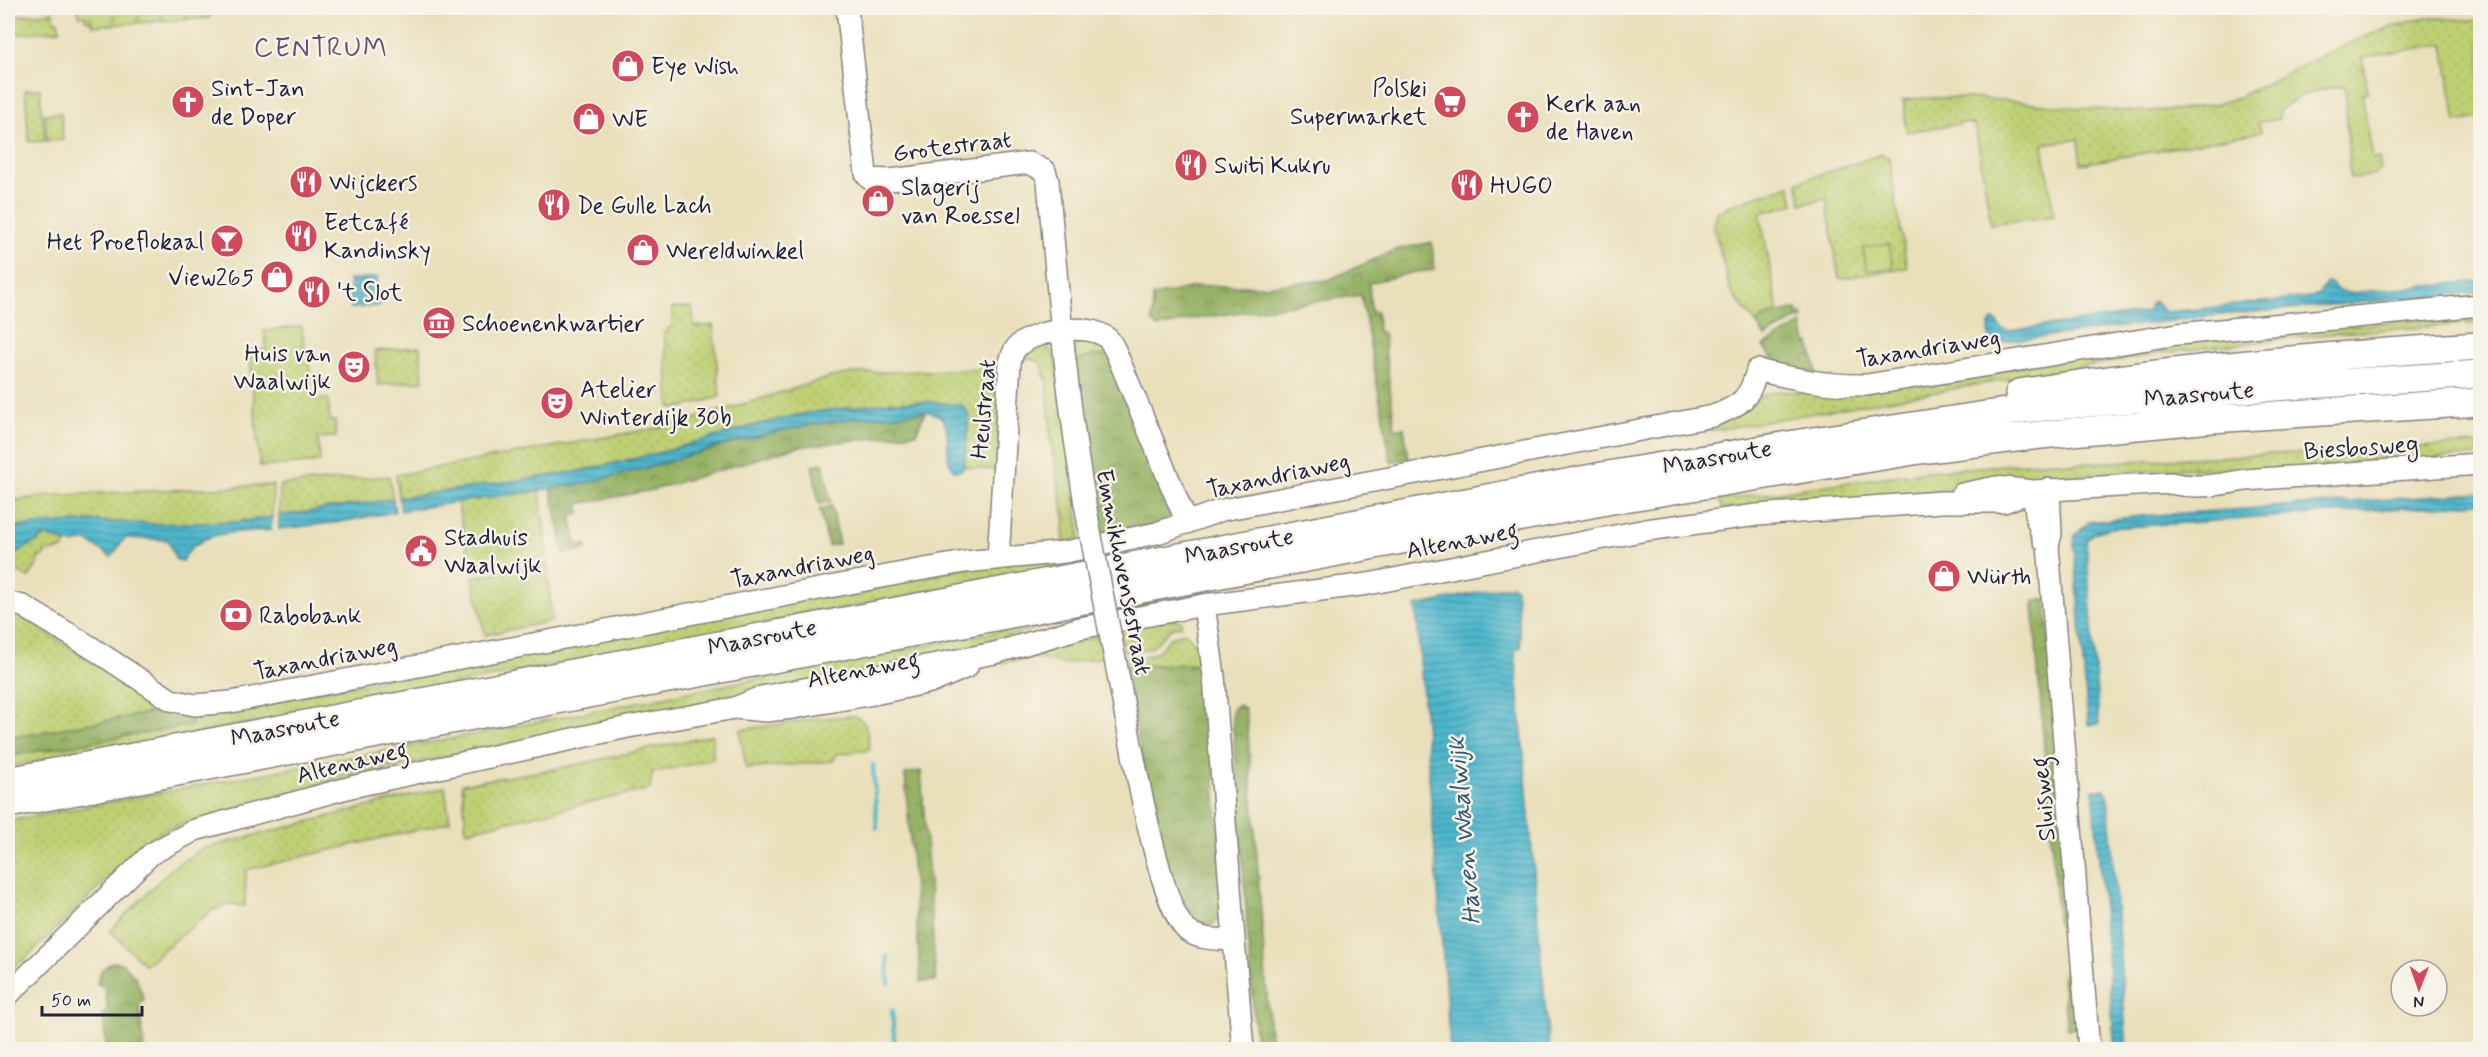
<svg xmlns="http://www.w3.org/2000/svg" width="2488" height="1057" viewBox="0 0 2488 1057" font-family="Mynerve,sans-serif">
<defs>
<pattern id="green-dots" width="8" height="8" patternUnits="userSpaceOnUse" patternTransform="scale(1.5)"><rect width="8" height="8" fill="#bed073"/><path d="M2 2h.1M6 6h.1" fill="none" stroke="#a3b264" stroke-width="1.8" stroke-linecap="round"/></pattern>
<pattern id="forest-crowns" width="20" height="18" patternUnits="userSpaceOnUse" patternTransform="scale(1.5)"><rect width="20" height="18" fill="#96b265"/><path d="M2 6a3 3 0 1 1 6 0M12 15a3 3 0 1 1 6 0" fill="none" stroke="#7a9054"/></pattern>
<pattern id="cemetery-stones" width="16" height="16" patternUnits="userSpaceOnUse" patternTransform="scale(1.5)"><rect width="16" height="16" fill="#bed073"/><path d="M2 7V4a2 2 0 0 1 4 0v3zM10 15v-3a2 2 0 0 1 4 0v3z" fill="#a3b264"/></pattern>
<pattern id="water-rules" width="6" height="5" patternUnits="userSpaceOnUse" patternTransform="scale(1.5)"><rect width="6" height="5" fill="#4eb7cc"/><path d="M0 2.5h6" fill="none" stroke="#4094a7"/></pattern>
</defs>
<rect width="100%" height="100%" fill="#f7f3e8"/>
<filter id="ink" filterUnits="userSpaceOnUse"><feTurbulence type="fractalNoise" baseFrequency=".0167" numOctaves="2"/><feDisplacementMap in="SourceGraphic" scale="12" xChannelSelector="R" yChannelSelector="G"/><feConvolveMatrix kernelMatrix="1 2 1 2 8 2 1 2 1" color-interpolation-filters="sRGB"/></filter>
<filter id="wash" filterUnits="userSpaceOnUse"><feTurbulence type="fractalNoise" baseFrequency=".008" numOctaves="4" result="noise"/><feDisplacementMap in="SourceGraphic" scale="24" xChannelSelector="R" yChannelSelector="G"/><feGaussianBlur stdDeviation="1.35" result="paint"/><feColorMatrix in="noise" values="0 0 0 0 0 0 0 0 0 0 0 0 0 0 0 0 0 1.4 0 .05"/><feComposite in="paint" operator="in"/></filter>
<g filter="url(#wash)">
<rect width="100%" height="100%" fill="#e9e0bb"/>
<!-- green -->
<path fill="url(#green-dots)" stroke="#707957" stroke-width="1.5" d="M 53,12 L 54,21 L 58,21 L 60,30 L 8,35 L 8,17 Z
M 2421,18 L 2440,18 L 2480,21 L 2480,118 L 2456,122 L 2444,44 L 2362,57 L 2368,92 L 2362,93 L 2373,159 L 2379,158 L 2381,169 L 2375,175 L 2350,178 L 2345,86 C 2319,89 2300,93 2279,111 L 2279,119 L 2259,122 L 2261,132 L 2081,164 L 2078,139 L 2043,144 L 2054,216 L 1991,224 L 1975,125 L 1964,123 L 1907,132 L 1903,100 C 2016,87 2129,133 2239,97 L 2343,46 L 2374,33 Z
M 40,89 L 45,141 L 29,142 L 25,90 Z
M 61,113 L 63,140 L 47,141 L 45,114 Z
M 1882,154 L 1889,158 L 1907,268 L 1839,279 L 1826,199 L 1801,204 L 1798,182 Z
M 1790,185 L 1794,204 L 1760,213 L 1778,312 L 1767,316 L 1756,323 L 1731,293 L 1713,225 L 1716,213 L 1728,206 Z
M 692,307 L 694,327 L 713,325 L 720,397 L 676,409 L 670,406 L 664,333 L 673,324 L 672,308 Z
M 2480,314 L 2480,323 L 2338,333 L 2167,352 L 1704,432 L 1702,427 L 1736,416 L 1767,393 L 1781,391 L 1834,394 L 2185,341 Z
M 302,326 L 304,349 L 308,350 L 312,400 L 328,399 L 330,421 L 335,421 L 336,437 L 318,438 L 320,462 L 260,467 L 249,351 L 266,349 L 264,331 Z
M 1087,339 L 1093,339 L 1112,355 L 1071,363 L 1075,346 Z
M 1038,344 L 1045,346 L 1055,355 L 1079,526 L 1080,539 L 1064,542 L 1063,527 L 1065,521 L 1051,443 L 1047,377 L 1044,377 C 1044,360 1037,359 1022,358 L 1024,350 Z
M 420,347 L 423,381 L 378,385 L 375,351 Z
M 990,369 L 995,370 L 1001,376 L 997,470 L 964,467 L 969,415 L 962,405 L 932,402 L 892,402 L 802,414 L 756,425 L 655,454 L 575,472 L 399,498 L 396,475 L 656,428 L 698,418 L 831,377 L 854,373 Z
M 2480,444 L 2480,455 L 2275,471 L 2194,468 L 2040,478 L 1879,498 L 1723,509 L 1719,500 L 1928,471 L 2053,461 L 2067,464 Z
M 389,476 L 393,499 L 279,516 L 280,485 Z
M 273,485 L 272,517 L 238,522 L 152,524 L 96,521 L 8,527 L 8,502 L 44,496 Z
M 540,491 L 547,557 L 472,571 L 457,501 Z
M 46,536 L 68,542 L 63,549 L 44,553 L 44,556 L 38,558 L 38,564 L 28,578 L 8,565 L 8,551 L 15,554 Z
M 1107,549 L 1109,557 L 265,721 L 8,767 L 8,756 L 192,725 L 188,714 L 201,714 L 956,569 Z
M 547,563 L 552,621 L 485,635 L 473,577 Z
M 8,609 L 15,612 L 144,695 L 158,705 L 158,709 L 161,709 L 156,712 L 8,738 Z
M 1101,611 L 921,660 L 341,778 L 188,823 L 163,831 L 148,840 L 24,960 L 8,970 L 8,821 L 476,734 Z
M 1167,618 L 1181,621 L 1181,626 L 1173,627 L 1151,648 L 1125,653 L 1118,629 Z
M 1184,632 L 1189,636 L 1206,664 L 1123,666 L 1121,660 L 1150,655 L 1160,650 L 1170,638 Z
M 1106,634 L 1110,656 L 1063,664 L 1038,657 L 999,663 Z
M 853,716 C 869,720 867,735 870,750 L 837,754 L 833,761 L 746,769 L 740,730 L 823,718 Z
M 713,735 L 713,759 L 652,773 L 650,789 L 466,831 L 462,784 L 556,769 Z
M 445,787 L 450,822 L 246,870 L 245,906 L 227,905 L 212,910 L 145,965 L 110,931 L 172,868 L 202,849 Z"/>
<!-- forest -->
<path fill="url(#forest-crowns)" stroke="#5c6a50" stroke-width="1.5" d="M 1432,242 L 1434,270 L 1415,272 L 1369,283 L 1371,311 L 1377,312 L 1378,331 L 1383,333 L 1395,428 L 1404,428 L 1409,459 L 1391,462 L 1361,295 L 1193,319 L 1157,328 L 1152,321 L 1153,296 L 1199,286 L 1263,286 L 1328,280 L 1395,250 Z
M 1797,309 L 1797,314 L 1802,314 L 1803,319 L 1797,319 L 1765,337 L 1756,323 L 1767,316 Z
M 1802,324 L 1806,343 L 1810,343 L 1817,374 C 1794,368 1776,368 1763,346 Z
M 1112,355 L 1172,514 L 1160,523 L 1101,535 L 1071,363 L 1091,356 Z
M 925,412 L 916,433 L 797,447 L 653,490 L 578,504 L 580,514 L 571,516 L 577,546 L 586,544 L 586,549 L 564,554 L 551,489 L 643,469 L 742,440 L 806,425 L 854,418 Z
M 823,463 L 831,502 L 819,504 L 812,465 Z
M 832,506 L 839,544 L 828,546 L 820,509 Z
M 2046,599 L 2073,926 L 2058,927 L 2033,606 L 2034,601 Z
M 1206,664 L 1224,904 L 1219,918 L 1214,924 L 1207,925 L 1194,920 L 1184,911 L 1163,858 L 1123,666 Z
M 158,705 L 174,714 L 188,714 L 192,725 L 8,756 L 8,738 L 155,712 L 160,709 L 157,709 Z
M 1239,705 L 1245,709 L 1247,720 L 1271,1049 L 1256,1049 L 1232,712 L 1234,707 Z
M 921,771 L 936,981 L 921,982 L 905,774 Z
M 111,962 L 122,963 L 136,978 L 144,999 L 139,1004 L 144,1049 L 106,1049 L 103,1013 L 108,1012 L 105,988 L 97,983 L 101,971 Z
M 2076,970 L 2081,1028 L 2067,1029 L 2062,976 L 2064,971 Z"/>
<!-- cemetery -->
<path fill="url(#cemetery-stones)" stroke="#707957" stroke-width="1.5" d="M 76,8 L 208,8 L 209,18 L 93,26 L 93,23 L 85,20 L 85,16 L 80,16 Z"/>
<!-- pitch -->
<path fill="#bed073" stroke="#707957" stroke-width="1.5" d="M 1889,244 L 1893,268 L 1867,271 L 1863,248 Z"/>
<!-- water -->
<path fill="url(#water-rules)" stroke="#386c84" stroke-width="1.5" d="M 377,277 L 380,306 L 351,308 L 349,280 Z
M 2480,281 L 2480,292 L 2209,316 L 2000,342 L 1993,342 L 1989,337 L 1989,325 L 1993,320 L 1998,322 L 2002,330 L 2008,331 L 2142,313 L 2148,311 L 2151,302 L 2156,302 L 2163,311 L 2168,312 L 2311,297 L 2319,294 L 2327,282 L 2331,283 L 2338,291 L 2350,293 Z
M 892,402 L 932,402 L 962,405 L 969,415 L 965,460 L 962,470 L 955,471 C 939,458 957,423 936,414 C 925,409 907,414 895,415 C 844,418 793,427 743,440 C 692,453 642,471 590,482 C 527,494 464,500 401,511 L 399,498 L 575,472 L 655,454 L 756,425 L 802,414 Z
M 2480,493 L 2480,503 L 2111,528 L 2094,533 L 2086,541 L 2099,724 L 2088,725 L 2074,544 L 2075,535 L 2089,522 L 2141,516 Z
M 393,499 L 395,512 L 334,523 L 279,529 L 279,516 Z
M 272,517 L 271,530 C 243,532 195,529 183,561 L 176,560 L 168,540 L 125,538 L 111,557 L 87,541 L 72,544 L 46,536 L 15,554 L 8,551 L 8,527 L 96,521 L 152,524 L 238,522 Z
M 1512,585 L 1516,589 L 1521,648 L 1515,650 L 1549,1049 L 1450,1049 L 1416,606 Z
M 2093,789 L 2105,789 L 2108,795 L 2127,1049 L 2115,1049 Z"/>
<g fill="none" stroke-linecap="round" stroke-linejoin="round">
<!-- stream -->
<path stroke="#4eb7cc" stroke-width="4" d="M 873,765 L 877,828
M 887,956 L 889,984
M 892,1010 L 895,1050"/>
</g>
</g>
<g filter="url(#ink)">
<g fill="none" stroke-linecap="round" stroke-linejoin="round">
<!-- secondary casing -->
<g stroke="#86817b" stroke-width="24">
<path id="secondary" d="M 847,8 L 866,174 L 870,179 L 890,180 L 1029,163 L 1045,171 L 1048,181 C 1058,297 1068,412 1089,526
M 2049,489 L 2051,534 L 2048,545 L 2089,1050
M 2033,491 L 2037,520 L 2044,540
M 1962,494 L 1996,487 L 2033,491 L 2170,483 C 2197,489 2219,485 2245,480 L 2480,464
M 998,559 L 1010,362 C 1012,356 1013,350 1018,346 C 1035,330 1089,322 1107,338 C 1111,341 1113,347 1115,350 L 1187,523
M 8,603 L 23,606 L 89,646 L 171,700 L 195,705 L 231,702 L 913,571 L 965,562 L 1065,552 L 1157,533 L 1222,510 L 1713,416 C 1740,406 1750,399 1757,370 C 1794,379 1829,386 1867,385 L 2178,334 L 2480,305
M 1116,664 C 1125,709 1157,911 1189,932 C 1202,940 1220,939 1234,940 L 1214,676 L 1204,605
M 735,708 L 761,697 L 995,653 L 1080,628 L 1204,605 L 1368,584 L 1646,530 L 1757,515 L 1941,502 L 2004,502 L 2033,491
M 1234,940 L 1243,1050
M 8,995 L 151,854 L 195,830 L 351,787 L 628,727 L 735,708 L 766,711 L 793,708 L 874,694 L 935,681 L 967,667"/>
</g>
<!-- highway casing -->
<g stroke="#86817b" stroke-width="30">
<path id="highway" d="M 2019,393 C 2171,369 2326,355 2480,346
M 8,781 L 1608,475 L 1813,441 L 2032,408 L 2245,389 L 2480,374
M 8,804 L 1612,500 L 1920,450 L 2040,435 L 2211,419 L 2480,402"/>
</g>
<!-- secondary -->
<use href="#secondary" stroke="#fff" stroke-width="21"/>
<!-- highway -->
<use href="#highway" stroke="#fff" stroke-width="27"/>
<!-- secondary-bridge casing -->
<g stroke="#86817b" stroke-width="24" stroke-linecap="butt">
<path id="secondary-bridge" d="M 1089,526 L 1116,664"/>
</g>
<!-- secondary-bridge -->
<use href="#secondary-bridge" stroke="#fff" stroke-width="21"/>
</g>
</g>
<!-- icons -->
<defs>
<g id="shop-disc" transform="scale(1.725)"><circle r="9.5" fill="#d1495b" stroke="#f7f3e8"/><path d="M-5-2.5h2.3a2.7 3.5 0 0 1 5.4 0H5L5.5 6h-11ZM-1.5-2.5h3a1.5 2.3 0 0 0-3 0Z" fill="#fff"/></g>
<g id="church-disc" transform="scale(1.725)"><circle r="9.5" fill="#d1495b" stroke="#f7f3e8"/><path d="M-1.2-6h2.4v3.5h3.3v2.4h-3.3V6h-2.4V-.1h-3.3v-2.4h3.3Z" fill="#fff"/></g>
<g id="supermarket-disc" transform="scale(1.725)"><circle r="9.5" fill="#d1495b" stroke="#f7f3e8"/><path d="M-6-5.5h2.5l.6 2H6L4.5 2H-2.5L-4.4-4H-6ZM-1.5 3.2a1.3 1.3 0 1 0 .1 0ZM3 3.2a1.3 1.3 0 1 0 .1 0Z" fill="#fff"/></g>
<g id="restaurant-disc" transform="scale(1.725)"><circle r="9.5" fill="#d1495b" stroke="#f7f3e8"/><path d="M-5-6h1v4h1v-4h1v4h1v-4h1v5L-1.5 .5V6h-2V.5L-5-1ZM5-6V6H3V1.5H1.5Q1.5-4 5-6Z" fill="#fff"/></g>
<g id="bar-disc" transform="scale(1.725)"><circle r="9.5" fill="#d1495b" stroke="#f7f3e8"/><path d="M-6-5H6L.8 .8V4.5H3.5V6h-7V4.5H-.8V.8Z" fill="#fff"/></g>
<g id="museum-disc" transform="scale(1.725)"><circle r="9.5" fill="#d1495b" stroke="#f7f3e8"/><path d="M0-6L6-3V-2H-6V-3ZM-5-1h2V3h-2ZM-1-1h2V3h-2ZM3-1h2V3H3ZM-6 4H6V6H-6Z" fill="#fff"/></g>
<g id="theatre-disc" transform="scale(1.725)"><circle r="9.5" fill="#d1495b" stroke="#f7f3e8"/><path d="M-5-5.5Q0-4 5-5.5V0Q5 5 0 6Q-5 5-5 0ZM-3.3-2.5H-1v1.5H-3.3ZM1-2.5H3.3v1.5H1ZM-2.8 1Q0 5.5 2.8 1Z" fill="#fff"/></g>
<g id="civic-disc" transform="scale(1.725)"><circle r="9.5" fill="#d1495b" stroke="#f7f3e8"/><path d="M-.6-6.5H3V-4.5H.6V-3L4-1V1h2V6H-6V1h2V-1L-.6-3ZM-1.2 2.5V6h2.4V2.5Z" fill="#fff"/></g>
<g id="bank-disc" transform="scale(1.725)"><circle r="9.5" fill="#d1495b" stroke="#f7f3e8"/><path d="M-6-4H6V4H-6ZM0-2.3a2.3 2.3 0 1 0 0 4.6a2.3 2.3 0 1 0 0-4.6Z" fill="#fff"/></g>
</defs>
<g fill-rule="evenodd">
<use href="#shop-disc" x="628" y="66"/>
<use href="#church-disc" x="188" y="102"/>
<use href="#supermarket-disc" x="1450" y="102"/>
<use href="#church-disc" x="1523" y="117"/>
<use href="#shop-disc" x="589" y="119"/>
<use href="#restaurant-disc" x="1191" y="165"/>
<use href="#restaurant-disc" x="306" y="182"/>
<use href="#restaurant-disc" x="1467" y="185"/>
<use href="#shop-disc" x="878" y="201"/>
<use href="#restaurant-disc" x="554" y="205"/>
<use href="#restaurant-disc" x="301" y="236"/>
<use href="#bar-disc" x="227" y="241"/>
<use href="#shop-disc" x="643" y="250"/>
<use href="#shop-disc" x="277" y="277"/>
<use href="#restaurant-disc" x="314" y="292"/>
<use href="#museum-disc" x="439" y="323"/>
<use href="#theatre-disc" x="354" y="367"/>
<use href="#theatre-disc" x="557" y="403"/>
<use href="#civic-disc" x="421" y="551"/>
<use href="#shop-disc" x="1944" y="576"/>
<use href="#bank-disc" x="236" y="615"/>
</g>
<g text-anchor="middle" stroke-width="5" stroke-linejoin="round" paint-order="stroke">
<!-- poi labels -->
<g font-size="24" fill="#22223b" stroke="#f7f3e8" text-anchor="start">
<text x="651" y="74">Eye Wish</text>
<text x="211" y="96">Sint-Jan<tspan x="211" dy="28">de Doper</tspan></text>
<text x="1427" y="96" text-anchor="end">Polski<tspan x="1427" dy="28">Supermarket</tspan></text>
<text x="1546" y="111">Kerk aan<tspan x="1546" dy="28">de Haven</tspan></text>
<text x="612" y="127">WE</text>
<text x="1214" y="173">Switi Kukru</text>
<text x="329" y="190">Wijckers</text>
<text x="1490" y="193">HUGO</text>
<text x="901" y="195">Slagerij<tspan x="901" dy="28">van Roessel</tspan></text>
<text x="577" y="213">De Gulle Lach</text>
<text x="324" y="230">Eetcafé<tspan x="324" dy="28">Kandinsky</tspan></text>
<text x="204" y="249" text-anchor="end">Het Proeflokaal</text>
<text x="666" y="258">Wereldwinkel</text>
<text x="254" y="285" text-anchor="end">View265</text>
<text x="337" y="300">'t Slot</text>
<text x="462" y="331">Schoenenkwartier</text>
<text x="331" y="361" text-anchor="end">Huis van<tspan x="331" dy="28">Waalwijk</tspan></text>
<text x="580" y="397">Atelier<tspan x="580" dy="28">Winterdijk 30b</tspan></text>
<text x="444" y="545">Stadhuis<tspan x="444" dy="28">Waalwijk</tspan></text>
<text x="1967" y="584">Würth</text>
<text x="259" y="623">Rabobank</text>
</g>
<!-- street labels -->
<g font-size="24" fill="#22223b" stroke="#f7f3e8">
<text transform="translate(952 146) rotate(-7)" y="8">Grotestraat</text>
<text transform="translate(1928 348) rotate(-9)" y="8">Taxandriaweg</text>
<text transform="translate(2199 394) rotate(-5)" y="8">Maasroute</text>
<text transform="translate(983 409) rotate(-85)" y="8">Heulstraat</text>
<text transform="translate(2361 447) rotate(-4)" y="8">Biesbosweg</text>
<text transform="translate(1717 457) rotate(-10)" y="8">Maasroute</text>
<text transform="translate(1278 475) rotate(-12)" y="8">Taxandriaweg</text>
<text transform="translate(1462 540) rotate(-11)" y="8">Altenaweg</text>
<text transform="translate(1239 546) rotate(-11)" y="8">Maasroute</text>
<text transform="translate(802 566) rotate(-11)" y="8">Taxandriaweg</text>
<text transform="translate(1124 572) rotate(79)" y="8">Emmikhovensestraat</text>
<text transform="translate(762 637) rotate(-11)" y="8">Maasroute</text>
<text transform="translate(325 658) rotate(-11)" y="8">Taxandriaweg</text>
<text transform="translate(863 669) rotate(-11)" y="8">Altenaweg</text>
<text transform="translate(285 728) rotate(-11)" y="8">Maasroute</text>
<text transform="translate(352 762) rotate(-14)" y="8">Altenaweg</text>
<text transform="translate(2043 799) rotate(-95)" y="8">Sluisweg</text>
</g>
<!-- water labels -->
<g font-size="26" font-style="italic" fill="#31566e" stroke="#f7f3e8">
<text transform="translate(1463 831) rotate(-95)" y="9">Haven Waalwijk</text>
</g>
<!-- quarter labels -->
<g font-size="27" letter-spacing="1.5" fill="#5f4e6f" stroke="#f7f3e8">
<text x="321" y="56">CENTRUM</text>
</g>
</g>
<!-- margin -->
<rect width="2488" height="1057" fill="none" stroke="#f7f3e8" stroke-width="30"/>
<!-- north arrow -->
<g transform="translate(2419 988) rotate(181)"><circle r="28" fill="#f7f3e8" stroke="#a29fa3" stroke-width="1.5"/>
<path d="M0-4.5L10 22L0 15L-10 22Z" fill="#d1495b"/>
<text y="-9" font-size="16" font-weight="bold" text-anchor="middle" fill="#22223b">N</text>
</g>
<!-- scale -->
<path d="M42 1006v9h100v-9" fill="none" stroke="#22223b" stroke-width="3"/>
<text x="51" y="1006" font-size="18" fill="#22223b" stroke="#f7f3e8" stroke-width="4.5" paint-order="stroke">50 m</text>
</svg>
